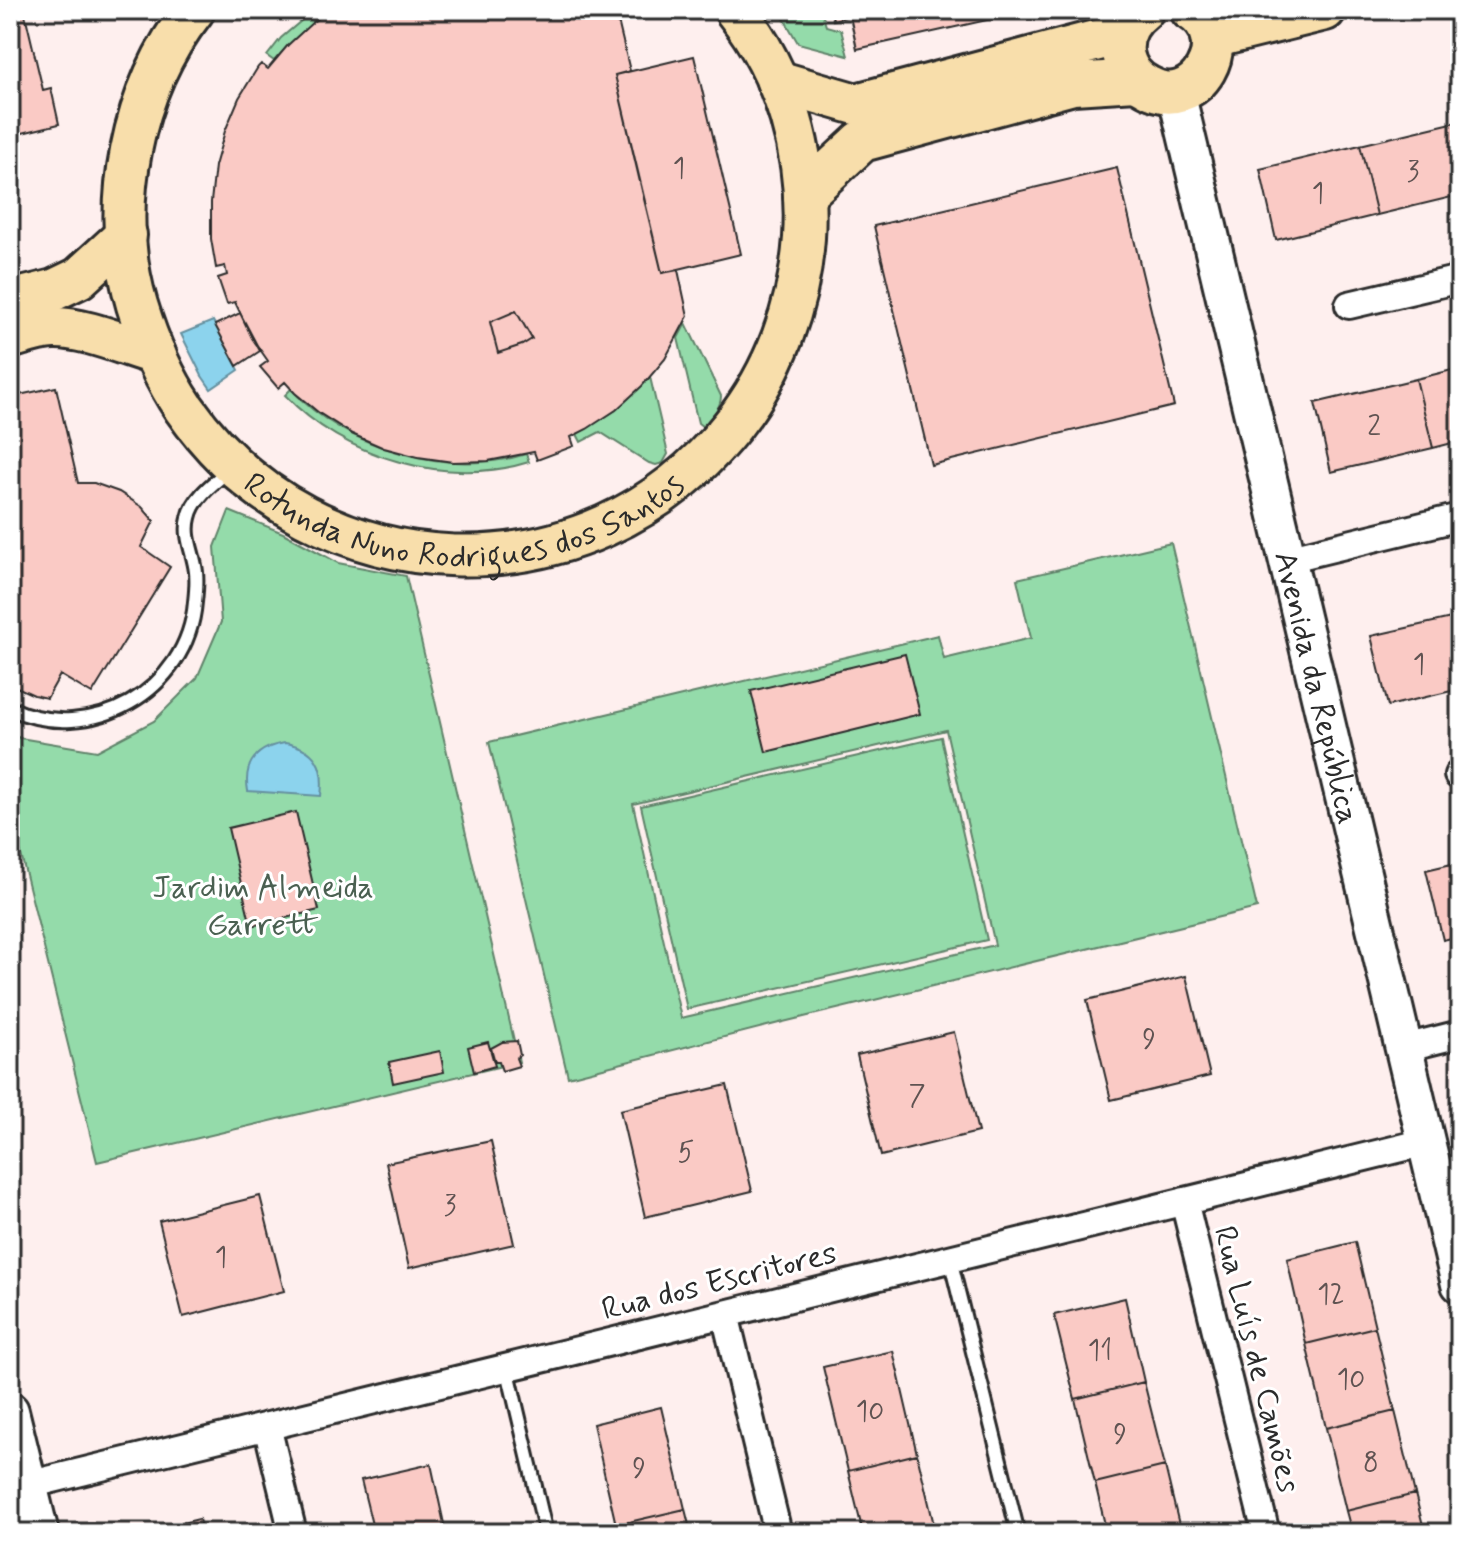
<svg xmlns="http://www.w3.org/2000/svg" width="1470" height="1543" viewBox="0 0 1470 1543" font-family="Mynerve,sans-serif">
<rect width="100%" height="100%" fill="#feefee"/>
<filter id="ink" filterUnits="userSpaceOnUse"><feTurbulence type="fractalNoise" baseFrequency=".0125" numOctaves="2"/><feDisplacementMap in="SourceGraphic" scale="16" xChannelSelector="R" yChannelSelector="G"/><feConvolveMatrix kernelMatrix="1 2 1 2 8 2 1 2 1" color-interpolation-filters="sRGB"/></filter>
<g filter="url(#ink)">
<!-- green -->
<path fill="#94dbaa" stroke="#60836a" stroke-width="2" fill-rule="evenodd" d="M 314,10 L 331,10 C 309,25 291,41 274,61 L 267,56 L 281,38 Z
M 779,10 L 821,10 L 826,26 L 841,30 L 848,56 L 798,43 Z
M 686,323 L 721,396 C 721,407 711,421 702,426 L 698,423 L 678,338 Z
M 650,377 L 668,454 L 663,463 L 656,465 L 649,463 L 600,432 L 581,442 L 577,434 L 616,410 Z
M 291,389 C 345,449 451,478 526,454 L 529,462 C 448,488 342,457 285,395 Z
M 229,511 L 283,533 L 338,563 L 406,576 L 519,1062 L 97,1162 L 10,810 L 10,734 L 20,738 L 97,751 L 154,721 L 197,678 L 221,622 L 215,547 Z
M 1171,543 L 1257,908 L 779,1023 L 568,1077 L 489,742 L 938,635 L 944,659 L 1031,638 L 1017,579 ZM 946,730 L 995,945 L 681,1018 L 633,804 Z
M 941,737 L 987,940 L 687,1009 L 641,806 Z"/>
<!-- water -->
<path fill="#8cd3ed" stroke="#65909f" stroke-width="2" d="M 213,321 L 239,370 L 211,389 L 202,376 L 181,334 Z
M 285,743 C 316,748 325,766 321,796 L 248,791 C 243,763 257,747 285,743 Z"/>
<!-- building -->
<path fill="#facac5" stroke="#2b2b2b" stroke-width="2" d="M 10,10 L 24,10 L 43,90 L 51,88 L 59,124 L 10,136 Z
M 330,10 L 599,10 L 619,25 L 630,71 L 615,75 L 643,195 L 662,273 L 678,270 L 688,316 L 665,359 L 642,386 L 616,410 L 587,429 L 571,437 L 574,446 L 537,460 L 534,452 L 488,461 L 453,462 L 418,457 L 384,448 L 352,434 L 319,413 L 295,393 L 285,382 L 278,388 L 260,367 L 268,361 L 252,338 L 235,302 L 227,304 L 218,278 L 227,275 L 225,266 L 216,268 L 211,239 L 211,202 L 215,166 L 225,131 L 239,98 L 258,67 L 261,64 L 268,69 L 288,45 L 314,21 Z
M 831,10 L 1023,10 L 1023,12 L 857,49 L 850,16 L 833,20 Z
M 694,56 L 741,254 L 662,273 L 615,75 Z
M 1460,121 L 1460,195 L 1377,215 L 1360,145 Z
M 1360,145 L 1377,215 L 1276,240 L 1260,169 Z
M 1117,168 L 1174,406 L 931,465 L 874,226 Z
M 516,311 L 532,339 L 522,345 L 498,353 L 490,322 Z
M 240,313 L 260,351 L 237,366 L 215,325 Z
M 1460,368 L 1460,441 L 1433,448 L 1416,379 Z
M 1416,379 L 1433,448 L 1331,472 L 1315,403 Z
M 56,387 L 78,483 L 94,483 L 119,492 L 142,507 L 154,521 L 141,547 L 170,567 L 92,694 L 60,675 L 47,698 L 34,695 L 10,684 L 10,397 Z
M 1460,616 L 1460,689 L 1388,706 L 1371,636 Z
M 905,654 L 920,714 L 766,752 L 751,691 Z
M 296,812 L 319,910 L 251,926 L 228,828 Z
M 1460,862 L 1460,936 L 1443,940 L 1426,870 Z
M 1186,976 L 1210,1076 L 1111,1100 L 1087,1000 Z
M 954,1032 L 978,1132 L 881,1156 L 857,1055 Z
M 517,1041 L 520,1055 L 516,1058 L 519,1066 L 502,1071 L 499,1062 L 495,1062 L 491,1048 L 502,1042 Z
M 488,1042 L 495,1066 L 474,1072 L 468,1047 Z
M 440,1051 L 444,1072 L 393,1083 L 389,1062 Z
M 727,1085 L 752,1191 L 645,1217 L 620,1110 Z
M 491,1141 L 514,1244 L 409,1268 L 386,1163 Z
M 260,1196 L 284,1291 L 183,1317 L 159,1221 Z
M 1355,1242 L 1375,1327 L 1306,1344 L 1287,1259 Z
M 1125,1298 L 1144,1382 L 1075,1399 L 1054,1315 Z
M 1375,1327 L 1395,1411 L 1326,1428 L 1306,1344 Z
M 893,1351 L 917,1454 L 848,1471 L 823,1367 Z
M 1144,1382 L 1165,1466 L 1095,1483 L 1075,1399 Z
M 661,1407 L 685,1509 L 616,1525 L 593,1424 Z
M 1395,1411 L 1415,1494 L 1346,1511 L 1326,1428 Z
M 917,1454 L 936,1533 L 863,1533 L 848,1471 Z
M 431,1464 L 446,1533 L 374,1533 L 361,1480 Z
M 1165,1466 L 1181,1533 L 1107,1533 L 1095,1483 Z
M 1415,1494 L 1425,1533 L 1352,1533 L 1346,1511 Z
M 685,1509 L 691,1533 L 618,1533 L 616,1525 Z
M 199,1519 L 202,1533 L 140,1533 Z"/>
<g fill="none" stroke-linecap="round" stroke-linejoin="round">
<!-- lane casing -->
<g stroke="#2b2b2b" stroke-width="18">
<path id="lane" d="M 10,708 C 90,746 188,691 195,602 C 196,593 197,581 196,572 C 194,553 184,537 189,518 C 193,497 216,481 232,468
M 950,1259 L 1018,1533
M 507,1367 L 546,1533"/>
</g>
<!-- street casing -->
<g stroke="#2b2b2b" stroke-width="32">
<path id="street" d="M 1349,305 L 1460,279
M 1287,559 L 1460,517
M 1458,775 L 1460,774
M 1404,1048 L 1460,1034
M 1184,1201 L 1266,1533
M 725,1314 L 778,1533
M 267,1426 L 293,1533
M 28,1485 L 1426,1142"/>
</g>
<!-- secondary casing -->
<g stroke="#2b2b2b" stroke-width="42">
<g id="secondary">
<path id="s1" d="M 1176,92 L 1460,1284"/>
<path d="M 10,1411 L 40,1533"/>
</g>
</g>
<!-- primary casing -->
<g stroke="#2b2b2b" stroke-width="46">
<g id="primary">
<path id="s2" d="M 194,10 C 131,90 108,207 137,305 C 148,341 163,377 184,408 C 315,597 590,606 732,426 C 775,372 799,306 804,238 C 809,157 786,74 735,10"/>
<path d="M 1143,10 C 1130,20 1121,35 1123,53 C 1126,69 1134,79 1147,86 C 1196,115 1239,39 1191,10"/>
<path d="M 1211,38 L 1325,10"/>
<path d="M 777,81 L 856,104 L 1125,33"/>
<path d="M 804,195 L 862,141 L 1073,84 L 1136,80"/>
<path d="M 10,301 L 54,290 L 79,278 L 126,235"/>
<path d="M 10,338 C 24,334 39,328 54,328 C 83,327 127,346 155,354"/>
</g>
</g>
<!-- lane -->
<use href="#lane" stroke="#fff" stroke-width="12"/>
<!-- street -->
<use href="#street" stroke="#fff" stroke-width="26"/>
<!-- secondary -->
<use href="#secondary" stroke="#fff" stroke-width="36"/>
<!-- primary -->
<use href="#primary" stroke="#f8deab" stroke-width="40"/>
</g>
</g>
<g text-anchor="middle" stroke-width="6" stroke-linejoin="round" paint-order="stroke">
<!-- number labels -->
<g font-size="28" fill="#5f5352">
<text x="679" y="177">1</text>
<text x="1413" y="180">3</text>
<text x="1318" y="202">1</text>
<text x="1374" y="435">2</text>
<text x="1419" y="673">1</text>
<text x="1149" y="1048">9</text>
<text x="917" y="1104">7</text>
<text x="686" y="1161">5</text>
<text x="450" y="1214">3</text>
<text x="221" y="1266">1</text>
<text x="1331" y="1303">12</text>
<text x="1100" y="1359">11</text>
<text x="1351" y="1388">10</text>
<text x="870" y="1420">10</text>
<text x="1120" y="1443">9</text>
<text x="1371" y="1471">8</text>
<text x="639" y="1477">9</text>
</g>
<!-- street labels -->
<g font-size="32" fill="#2b2b2b" stroke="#fff">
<text dy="11" stroke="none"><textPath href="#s2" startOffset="754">Rotunda Nuno Rodrigues dos Santos</textPath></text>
<text dy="11" stroke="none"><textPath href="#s1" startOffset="612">Avenida da República</textPath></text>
<text transform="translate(719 1280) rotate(-14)" y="11">Rua dos Escritores</text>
<text transform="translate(1258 1359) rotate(76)" y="11">Rua Luís de Camões</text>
</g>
<!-- park labels -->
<g font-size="32" fill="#4a6051" stroke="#fff">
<text x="263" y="897">Jardim Almeida<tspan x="263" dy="37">Garrett</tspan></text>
</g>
</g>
<!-- margin -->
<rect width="1470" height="1543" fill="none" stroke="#fff" stroke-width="40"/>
<rect x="20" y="20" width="1430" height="1503" fill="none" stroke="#2b2b2b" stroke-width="3" filter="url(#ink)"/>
</svg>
